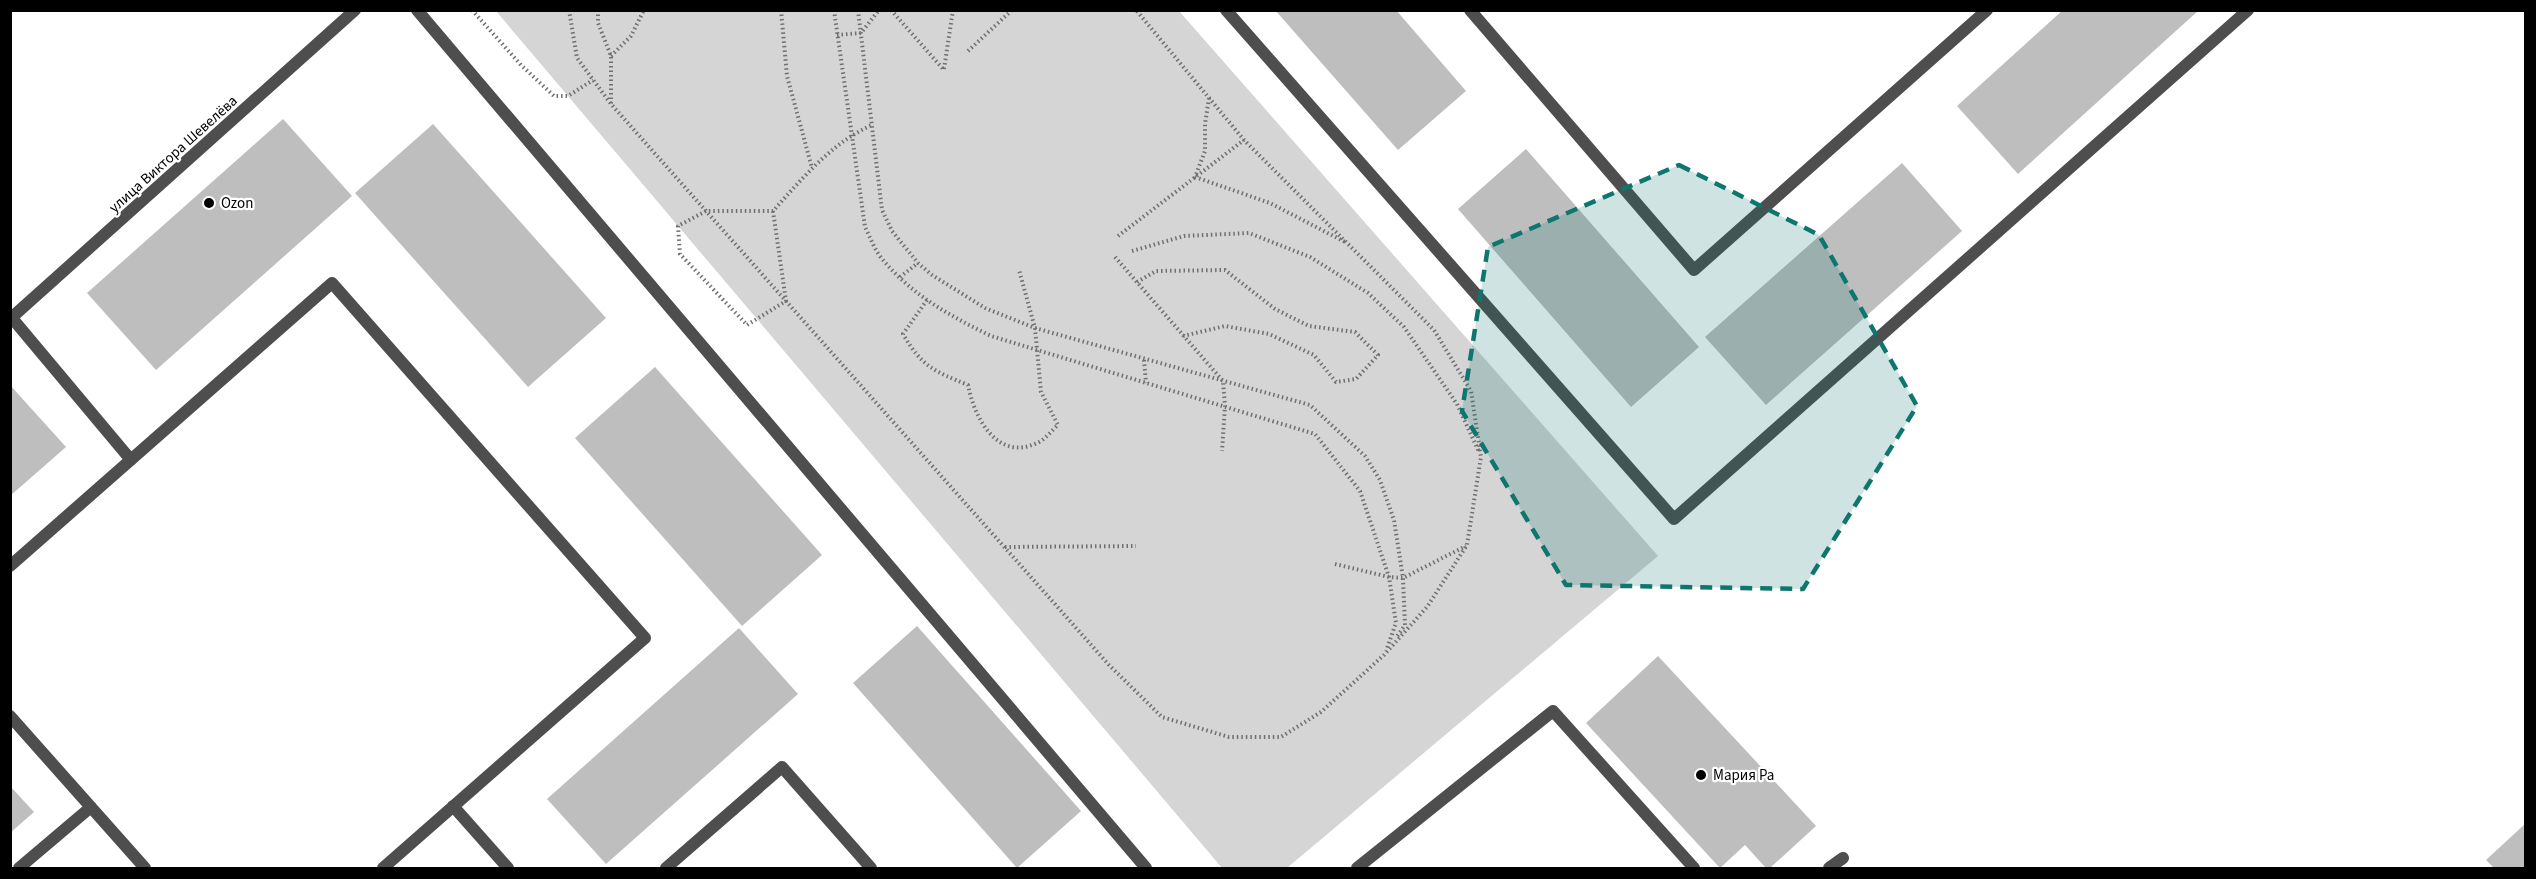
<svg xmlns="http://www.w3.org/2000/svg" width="2536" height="879" viewBox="0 0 2536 879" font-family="'Source Sans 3',sans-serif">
<rect width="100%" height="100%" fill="#fff"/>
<!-- green -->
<path fill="#d5d5d5" d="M 496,11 L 1179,11 L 1658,556 L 1287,868 L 1222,868 Z"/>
<!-- building -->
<path fill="#bebebe" d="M 1275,10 L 1396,10 L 1466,91 L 1398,150 Z
M 2063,10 L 2199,10 L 2018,174 L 1957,106 Z
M 283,119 L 352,196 L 156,370 L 87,293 Z
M 433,124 L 606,318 L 528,387 L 355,193 Z
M 1526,149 L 1699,347 L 1631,407 L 1458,209 Z
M 1902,163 L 1962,231 L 1766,405 L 1705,337 Z
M 655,367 L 822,555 L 742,626 L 575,438 Z
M 10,385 L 66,447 L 10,496 Z
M 917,626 L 1081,811 L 1017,868 L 853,683 Z
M 739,628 L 798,694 L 606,864 L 547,799 Z
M 1658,656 L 1816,826 L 1770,868 L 1766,868 L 1745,845 L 1720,868 L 1586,723 Z
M 10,786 L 34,812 L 10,833 Z
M 2526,823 L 2526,868 L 2494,868 L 2486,860 Z"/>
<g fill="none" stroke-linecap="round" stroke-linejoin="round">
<!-- path -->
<path stroke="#707070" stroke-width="4" stroke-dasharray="1.5 3" stroke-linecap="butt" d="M 472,10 L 521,65 L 554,96 L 568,96 L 593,80
M 569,10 L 577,58 L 611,104 L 1109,665 L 1162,717 L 1229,737 L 1281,737 L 1321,712 L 1384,655 L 1427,607 L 1467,545 L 1481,457 L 1471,391 L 1434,330 L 1244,140 L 1136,10
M 598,10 L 598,23 L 611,56 L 611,104
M 781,10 L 787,76 L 812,168
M 834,10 L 865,227 C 870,237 875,251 883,260 C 912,295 950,316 991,336 L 1315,434 L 1360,491 L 1389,577 L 1396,623 L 1386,651
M 858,10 L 882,210 L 892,231 L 918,263 L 932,275 L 985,308 L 1035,328 L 1310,405 L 1365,456 L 1380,480 L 1394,520 L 1403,578 L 1405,625 L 1396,638
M 891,10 L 944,70
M 837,35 L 861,33 L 879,10
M 968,51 L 1012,10
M 611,56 L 631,36 L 644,10
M 944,69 L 953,10
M 1209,98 L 1205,124 L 1205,151 L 1195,177 L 1270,203 L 1345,242
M 773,211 L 786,301 L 747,325 L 680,254 L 678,226 L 706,211 L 773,211 C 802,179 831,143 872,125
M 1118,236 L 1244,140
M 1132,251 L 1184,236 L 1249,233 L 1310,257 L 1368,293 L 1404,327 L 1457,404 L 1479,452
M 1115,257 L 1223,381 L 1225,406 L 1222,451
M 900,277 L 918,263
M 1137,282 L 1156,271 L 1225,270 L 1275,309 L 1309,326 L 1355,332 L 1378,355 L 1356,379 L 1336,382 L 1314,355 L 1269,334 L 1225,326 L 1183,336
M 927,300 L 903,334 C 922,367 934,371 968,385 C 974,417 997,462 1037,443 C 1045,440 1052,430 1058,425 L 1041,392 L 1035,328 L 1019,270
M 1144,360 L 1146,383
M 1005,547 L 1136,546
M 1335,564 L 1389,577 L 1403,578 L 1466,546"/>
<!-- service -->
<path stroke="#4e4e4e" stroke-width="12" d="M 417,10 L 1146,868
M 1226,10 L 1674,519 L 2248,10
M 1470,10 L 1694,270 L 1987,10
M 12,318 L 131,460
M 10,566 L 332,283 L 645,638 L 383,868
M 10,716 L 145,868
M 453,806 L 508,868
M 19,868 L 91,807
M 666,868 L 782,767 L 871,868
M 1357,868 L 1553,711 L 1694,868
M 1829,868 L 1843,858"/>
<!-- minor -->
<path stroke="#4e4e4e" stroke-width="12" d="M 10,319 L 355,10"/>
</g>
<!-- marked area -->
<path fill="#0f766e" fill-opacity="0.2" stroke="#0f766e" stroke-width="4.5" stroke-dasharray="12 8" stroke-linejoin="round" d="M 1679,165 L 1819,235 L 1917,406 L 1803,589 L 1566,585 L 1462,411 L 1488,247 Z"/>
<!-- markers -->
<g fill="#000" stroke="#fff" stroke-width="2">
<circle cx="209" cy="203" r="6"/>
<circle cx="1701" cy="775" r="6"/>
</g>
<g text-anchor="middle" stroke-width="4.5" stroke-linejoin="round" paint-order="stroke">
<!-- street labels -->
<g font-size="15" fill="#000" stroke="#fff">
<text transform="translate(173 154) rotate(-42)" y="5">улица Виктора Шевелёва</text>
</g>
<!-- poi labels -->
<g font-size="15" fill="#000" stroke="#fff" text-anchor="start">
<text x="221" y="208">Ozon</text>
<text x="1713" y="780">Мария Ра</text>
</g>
</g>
<!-- border -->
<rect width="2536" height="879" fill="none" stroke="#000000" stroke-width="24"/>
</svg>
